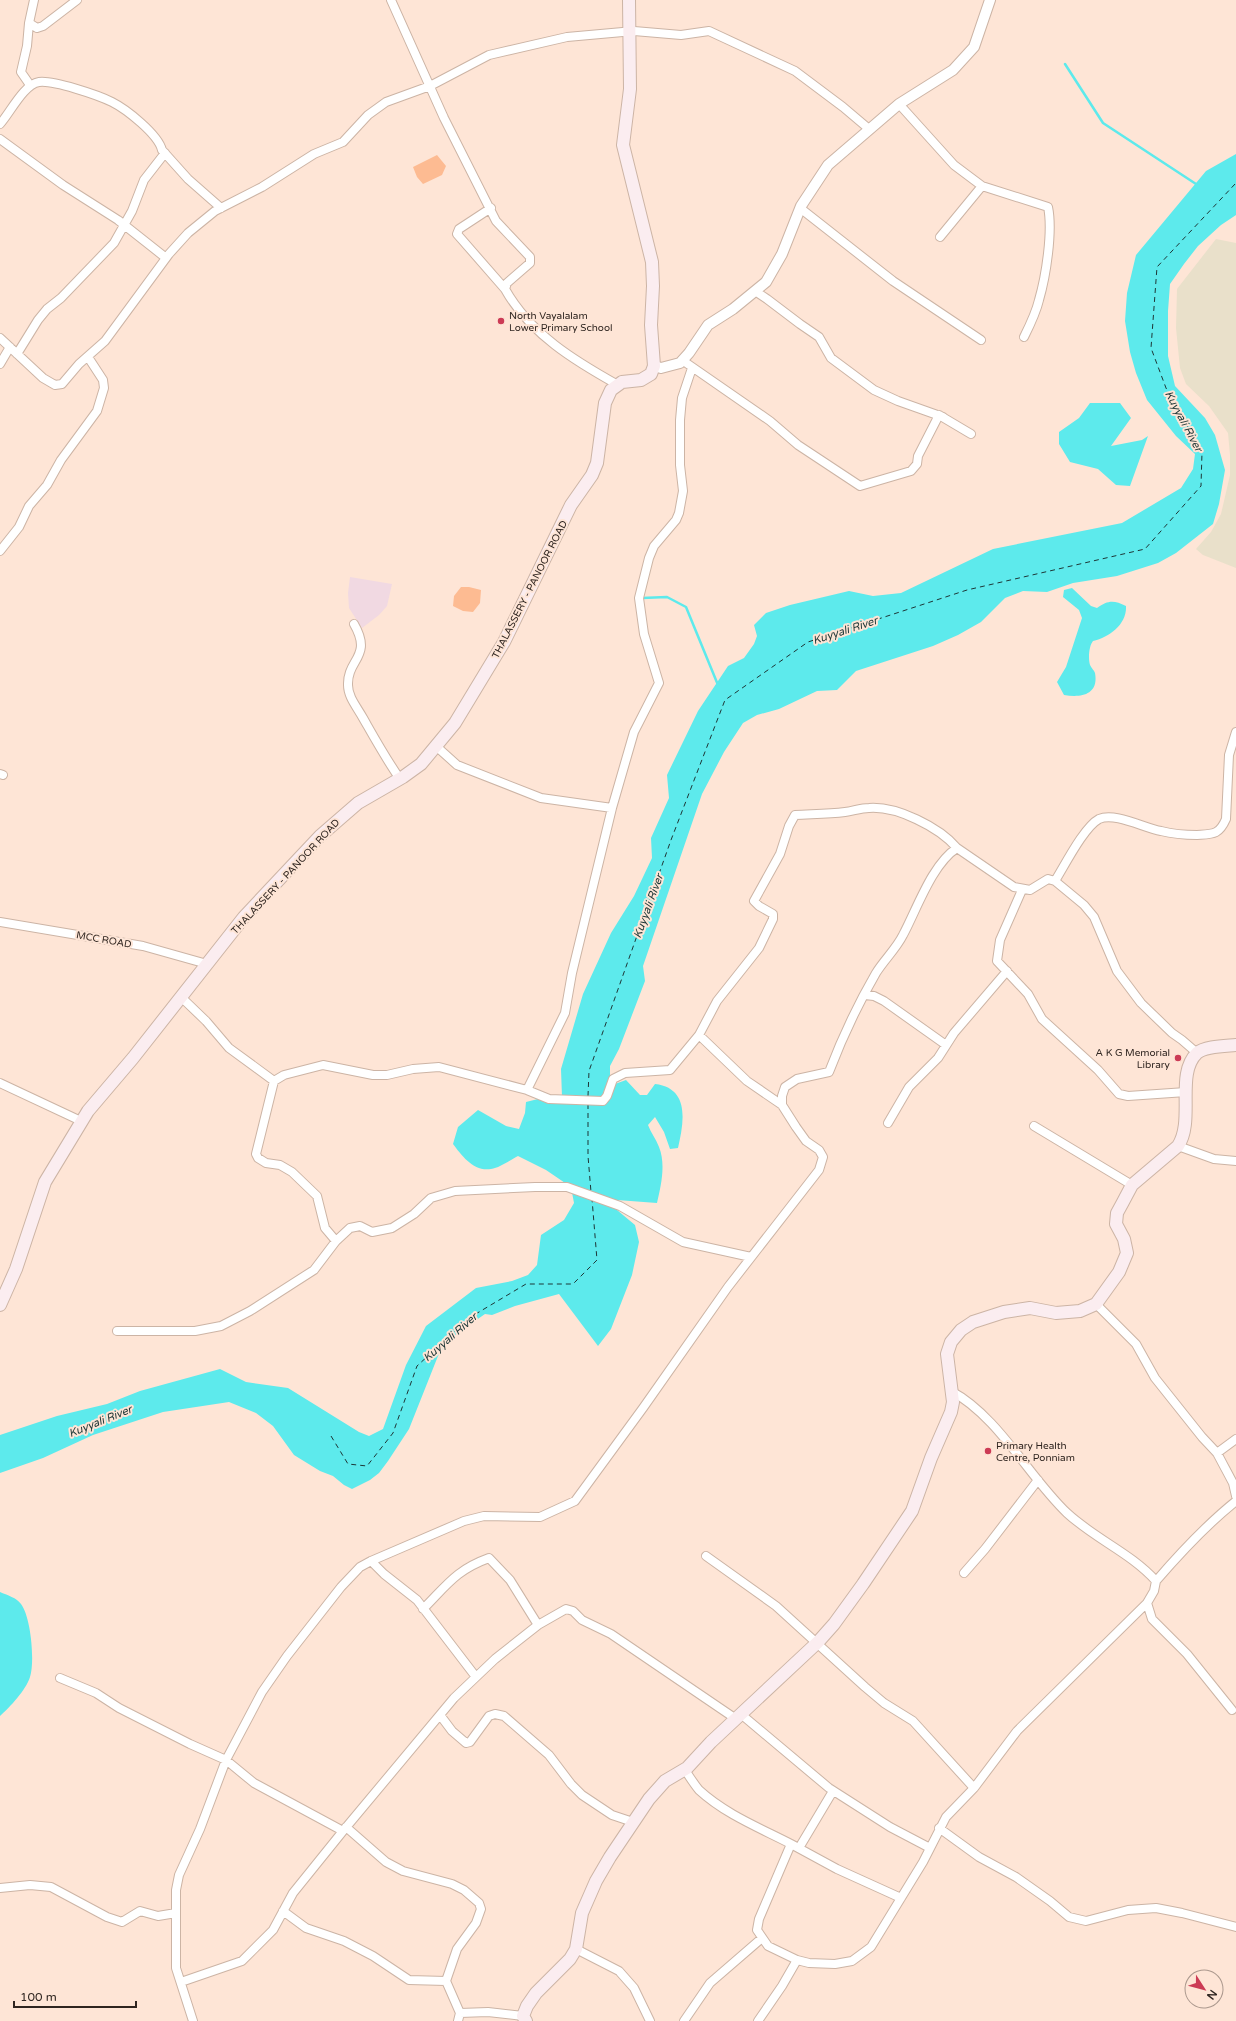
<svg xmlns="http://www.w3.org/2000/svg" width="1236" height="2021" viewBox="0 0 1236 2021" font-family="'Varela Round',sans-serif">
<rect width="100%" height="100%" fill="#fee5d6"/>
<!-- industrial -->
<path fill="#e9e0ca" d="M 1216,239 L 1236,243 L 1236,568 L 1203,555 L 1196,549 L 1211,532 L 1221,514 L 1230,475 L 1230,455 L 1228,433 L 1209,406 L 1186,384 L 1180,368 L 1176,328 L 1177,289 Z"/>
<!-- education -->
<path fill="#f1d9e2" d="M 350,577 L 392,584 L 387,606 L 379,615 L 362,628 L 349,608 L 348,593 Z"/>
<!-- green -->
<path fill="#fdbb92" d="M 437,155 L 446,166 L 442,175 L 423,184 L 417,177 L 413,167 Z
M 461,587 L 469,587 L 481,590 L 480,603 L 473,612 L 463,611 L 453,606 L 454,596 Z"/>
<!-- water -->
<path fill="#5deaec" d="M 1236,154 L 1236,215 L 1221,225 L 1198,246 L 1184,264 L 1170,284 L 1168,311 L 1168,356 L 1175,386 L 1205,418 L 1215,435 L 1225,470 L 1219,504 L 1213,524 L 1176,553 L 1158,563 L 1117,576 L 1073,583 L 1047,592 L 1023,591 L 1005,598 L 981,622 L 958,635 L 933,646 L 856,671 L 837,690 L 817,691 L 779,709 L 757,715 L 743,723 L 724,752 L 702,794 L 643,966 L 645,981 L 619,1049 L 610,1066 L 610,1077 L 604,1096 L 601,1098 L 562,1097 L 561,1069 L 583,994 L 611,933 L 634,896 L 652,858 L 651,838 L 669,798 L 667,775 L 698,711 L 728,666 L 744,658 L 754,644 L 757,636 L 754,625 L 766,613 L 790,605 L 849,591 L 873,596 L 901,593 L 993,549 L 1122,523 L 1181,488 L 1193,469 L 1195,454 L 1176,436 L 1147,400 L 1136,373 L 1130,352 L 1125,321 L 1127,293 L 1136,255 L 1206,171 Z
M 1090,403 L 1120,403 L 1131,418 L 1111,446 L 1142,440 L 1148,436 L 1130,486 L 1116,485 L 1098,469 L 1070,462 L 1059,444 L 1059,432 L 1079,418 Z
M 1072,588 L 1091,606 L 1097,608 C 1108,600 1114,600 1126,606 C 1127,624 1110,637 1093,641 C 1089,646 1088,658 1090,665 C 1092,669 1094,670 1095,673 C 1099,695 1081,698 1064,695 L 1057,682 L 1066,667 L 1082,618 L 1079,610 L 1063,597 L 1064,590 Z
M 626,1080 L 640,1095 L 647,1095 L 655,1084 C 690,1088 684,1122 678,1148 L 670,1149 L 664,1132 L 655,1117 L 648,1125 C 651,1133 656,1139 659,1147 C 666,1164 661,1186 657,1203 L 617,1200 L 617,1210 L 635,1225 L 639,1242 L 632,1275 L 611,1329 L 598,1346 L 559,1294 L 515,1306 L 492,1315 L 485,1314 L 459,1332 L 448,1342 L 438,1356 L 409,1429 L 388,1461 L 379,1473 L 370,1480 L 352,1489 L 344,1485 L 333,1476 L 320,1471 L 294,1455 L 273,1426 L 256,1413 L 229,1402 L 163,1412 L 93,1435 L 43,1458 L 0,1473 L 0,1435 L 57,1416 L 107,1404 L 140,1391 L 220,1369 L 246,1382 L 288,1388 L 359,1432 L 369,1436 L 383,1429 L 406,1365 L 426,1326 L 476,1288 L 512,1281 L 528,1275 L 537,1265 L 541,1235 L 564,1220 L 574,1203 L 571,1187 L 546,1170 L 518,1156 C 510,1160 500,1168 491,1169 C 474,1172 462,1156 453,1144 L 458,1127 L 478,1110 L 506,1126 L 519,1129 L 525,1113 L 526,1102 L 538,1099 L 552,1103 L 605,1103 L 615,1084 Z
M 0,1592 C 7,1595 17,1598 21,1604 C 31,1617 35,1662 30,1677 C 26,1690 10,1707 0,1716 Z"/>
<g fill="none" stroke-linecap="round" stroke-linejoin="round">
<!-- stream -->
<path stroke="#5deaec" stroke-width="2.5" d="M 1065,64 L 1103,123 L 1196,184
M 642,598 L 667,597 L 686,607 L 718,685"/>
<!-- ferry -->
<path stroke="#1d3636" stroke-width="1" stroke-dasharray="5 4" stroke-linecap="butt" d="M 588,1096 L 589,1071 L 671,840 L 725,700 L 808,642 L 967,590 L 1145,549 L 1201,486 L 1202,452 L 1166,388 L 1151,348 L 1157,267 L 1236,183
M 588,1104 L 588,1156 L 591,1192
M 331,1436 L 348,1464 L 367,1466 L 393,1433 L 417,1366 L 469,1318 L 526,1284 L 573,1284 L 597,1260 L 592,1199"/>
<!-- minor casing -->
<g stroke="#ccb4a5" stroke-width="10">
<path id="minor" d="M 34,0 L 29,23 L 37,28 L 43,26 L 77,0
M 391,0 L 444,118 L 496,221 L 530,257 L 530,263 L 507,283 L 505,289 C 530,334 575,361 618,385
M 29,23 L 27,46 L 21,72 L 30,85
M 899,104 L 954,165 L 982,186 L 1048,207 C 1053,231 1046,276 1039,300 C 1036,313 1030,325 1024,337
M 0,124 C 10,113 24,84 39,82 C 53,80 98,95 112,102 C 126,109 158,134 162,150 L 188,179 L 221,208
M 0,139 L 63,185 L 118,220 L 166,258
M 491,208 L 459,229 L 457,234 L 505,289
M 800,208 L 893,281 L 981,340
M 940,237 L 982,186
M 755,291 L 767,299 L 800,324 L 819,337 L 831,358 L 874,390 L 898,401 L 943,417
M 0,338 L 43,378 L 55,385 L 62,384 L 79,364 L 105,341 L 169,254 L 188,233 L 215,211 L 262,187 L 314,154 L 343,142 L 368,115 L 386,102 L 430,86 L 489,55 L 567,37 L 634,31 L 681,35 L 709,31 L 795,71 L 843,107 L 869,129
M 17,354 L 38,320 L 47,309 L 61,298 L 114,243 L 132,211 L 144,180 L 165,153
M 682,360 L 770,421 L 798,445 L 860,486 L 911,471 L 917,464 L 918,456 L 939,415 L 971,434
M 0,364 L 10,347
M 0,551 L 19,527 L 29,506 L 47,485 L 61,460 L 97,411 L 104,388 L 103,380 L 88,357
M 354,624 C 373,657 347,659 348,685 C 348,697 357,707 363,718 C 375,739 386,759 400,779
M 437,747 L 457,765 L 541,798 L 612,808
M 0,774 L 3,775
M 1055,881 C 1065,865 1084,827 1099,819 C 1115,812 1144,828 1161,831 C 1173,834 1185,835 1197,835 C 1213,834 1219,835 1226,819 L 1229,755 L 1236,732
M 1022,890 L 1000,940 L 997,961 L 1028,994 L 1042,1019 L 1098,1070 L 1119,1094 L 1128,1096 L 1186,1092
M 0,922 L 143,946 L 207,964
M 865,995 L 874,996 L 884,1001 L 946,1045
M 181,997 L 206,1021 L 229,1048 L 274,1081
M 699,1035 L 747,1081 L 782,1105
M 0,1083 L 81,1121
M 527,1090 L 565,1013 L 572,973 L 612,808 L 634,732 L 659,683 L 644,634 L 639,598 L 649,558 L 654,546 L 676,520 L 679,513 L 683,491 L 680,465 L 680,420 L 682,398 L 692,368
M 888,1123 L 909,1087 L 938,1058 L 954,1033 L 1007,971
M 1034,1126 L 1132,1185
M 1178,1146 L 1214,1159 L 1236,1161
M 336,1241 L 325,1228 L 317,1196 L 292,1172 L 280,1165 L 266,1163 L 258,1158 L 256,1154 L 274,1081 L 284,1075 L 323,1065 L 373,1075 L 387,1075 L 413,1069 L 439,1067 L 527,1090 L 549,1099 L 603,1101 L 607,1096 L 613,1079 L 625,1073 L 670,1070 L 699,1035 L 717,1001 L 759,948 L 773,919 L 773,914 L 759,906 L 754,901 L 780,854 L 789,826 L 795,815 C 812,814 828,814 845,812 C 853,811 861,808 869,808 C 897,806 939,827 957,848
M 1096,1304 L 1136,1344 L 1155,1378 L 1202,1437 L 1217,1453 L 1233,1483 L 1236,1496
M 117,1331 L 195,1331 L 221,1326 L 250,1311 L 314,1270 L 336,1241 L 350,1228 L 360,1226 L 372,1232 L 392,1228 L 414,1214 L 431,1198 L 455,1191 L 535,1187 L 567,1187 L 620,1206 L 683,1242 L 751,1257
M 951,1391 C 998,1416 1029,1477 1067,1513 C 1095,1539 1131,1553 1156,1581 L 1154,1591 L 1147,1603 L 1152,1619 L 1187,1654 L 1232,1710
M 1217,1453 L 1236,1439
M 706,1556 L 776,1606 L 865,1687 L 884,1703 L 913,1721 L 974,1788
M 371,1561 L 384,1574 L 417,1600 L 476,1677
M 964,1573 L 985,1549 L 1038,1480
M 1156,1581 C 1181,1552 1206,1525 1236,1501
M 423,1609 C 447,1585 456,1570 489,1558 L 510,1580 L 538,1625 L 566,1609 L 573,1611 L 582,1620 L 611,1634 L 736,1719
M 60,1678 L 96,1693 L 119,1708 L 190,1744 L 226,1760 L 254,1783 L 343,1831 L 293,1893 L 273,1930 L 242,1961 L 181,1982
M 440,1715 L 452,1731 L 466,1743 L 470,1742 L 489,1716 L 495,1714 L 504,1716 L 549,1755 L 571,1784 L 582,1795 L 612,1815 L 633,1822
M 742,1715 L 829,1788 L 890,1827 L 930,1848
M 685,1770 C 689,1776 694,1784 699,1790 C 725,1814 760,1828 791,1844 L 759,1919 L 757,1930 L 768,1946 L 797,1960
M 346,1827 L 386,1862 L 403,1871 L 452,1884 L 464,1890 L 479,1903 L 481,1909 L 476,1923 L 457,1949 L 446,1981
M 939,1828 L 979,1857 L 1016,1877 L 1050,1901 L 1069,1917 L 1086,1921 L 1128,1910 L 1156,1908 L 1182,1913 L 1236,1927
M 343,1831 L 454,1698 L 495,1659 L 538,1625
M 791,1844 L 837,1869 L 901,1898
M 799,1848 L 833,1791
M 0,1888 L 30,1885 L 51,1887 L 107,1917 L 122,1922 L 140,1911 L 158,1916 L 176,1913
M 283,1911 L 306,1928 L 344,1941 L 373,1956 L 409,1980 L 446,1981 L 460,2013 L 488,2012 L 523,2016
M 576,1949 L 619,1971 L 634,1988 L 650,2021
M 193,2021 L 176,1968 L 176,1890 L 179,1875 L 200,1829 L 226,1760 L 262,1692 L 287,1656 L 341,1587 L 360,1567 L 371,1561 L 464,1521 L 484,1516 L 540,1517 L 575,1501 L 643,1408 L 728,1287 L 819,1170 L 823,1157 L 819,1150 L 806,1141 L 796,1127 L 782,1105 L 782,1096 L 785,1087 L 797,1079 L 829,1072 C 842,1038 858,1004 876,973 C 884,960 896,949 903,935 C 917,909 932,864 957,848 L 1014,887 L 1030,890 L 1048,879 L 1055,881 L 1084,905 L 1094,917 L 1117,971 L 1141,1003 L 1172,1033 L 1182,1040 L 1197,1053
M 458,2021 L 460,2013
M 684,2021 L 710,1983 L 762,1938
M 758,2021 L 782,1986 L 797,1960 L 809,1963 L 835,1964 L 852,1961 L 871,1947 L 923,1862 L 946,1817 L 974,1788 L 1017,1731 L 1147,1603"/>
</g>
<!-- tertiary casing -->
<g stroke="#ccb4a5" stroke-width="12">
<path id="tertiary" d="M 654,366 L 661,368 L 680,363 L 689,353 L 708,325 L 733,309 L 766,282 L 782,254 L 801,206 L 828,165 L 899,104 L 953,70 L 974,47 L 990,0"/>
</g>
<!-- secondary casing -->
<g stroke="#ccb4a5" stroke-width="14">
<path id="secondary" d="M 0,1305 L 16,1269 L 45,1182 L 88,1111 L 133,1058 L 244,917 L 320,836 L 358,803 L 403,777 L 421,764 L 455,723 L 504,642 L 571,505 L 592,475 L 597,463 L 605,403 L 611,390 L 622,382 L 641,380 L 651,374 L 654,366 L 651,325 L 653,286 L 652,262 L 623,145 L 630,89 L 629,0
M 526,2021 L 523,2016 L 527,2006 L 536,1993 L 570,1959 L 576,1949 L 582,1913 L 596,1881 L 610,1857 L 649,1799 L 665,1781 L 687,1768 L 711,1742 L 818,1642 L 834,1624 L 863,1584 L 912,1511 L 931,1458 L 951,1412 L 953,1402 L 947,1354 L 951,1342 L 961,1330 L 973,1322 L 1004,1312 L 1030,1308 L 1056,1313 L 1080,1311 L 1096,1304 L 1119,1272 L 1127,1253 L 1124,1239 L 1116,1224 L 1117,1213 L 1123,1202 L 1132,1185 L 1178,1146 C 1195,1120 1175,1074 1197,1053 C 1205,1046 1225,1046 1236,1045"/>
</g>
<!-- minor -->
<use href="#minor" stroke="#fff" stroke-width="8"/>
<!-- tertiary -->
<use href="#tertiary" stroke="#fff" stroke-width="10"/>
<!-- secondary -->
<use href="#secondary" stroke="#fbedf0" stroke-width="12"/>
</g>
<!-- markers -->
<g fill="#cc3b55" stroke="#fee5d6" stroke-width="1.5">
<circle cx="501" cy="321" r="4"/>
<circle cx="1178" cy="1058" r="4"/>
<circle cx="988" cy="1451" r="4"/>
</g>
<g text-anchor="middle" stroke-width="4" stroke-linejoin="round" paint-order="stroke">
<!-- poi labels -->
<g font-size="10" fill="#2f2520" stroke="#fee5d6" text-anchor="start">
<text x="509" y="319">North Vayalalam<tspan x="509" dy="12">Lower Primary School</tspan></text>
<text x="1170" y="1056" text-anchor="end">A K G Memorial<tspan x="1170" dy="12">Library</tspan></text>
<text x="996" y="1449">Primary Health<tspan x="996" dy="12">Centre, Ponniam</tspan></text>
</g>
<!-- street labels -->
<g font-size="10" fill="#2f2520" stroke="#fee5d6">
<text transform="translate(529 589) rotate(-63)" y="4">THALASSERY - PANOOR ROAD</text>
<text transform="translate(285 876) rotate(-47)" y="4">THALASSERY - PANOOR ROAD</text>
<text transform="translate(104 939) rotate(10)" y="4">MCC ROAD</text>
</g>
<!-- water labels -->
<g font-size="11" font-style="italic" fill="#1d3636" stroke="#fee5d6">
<text transform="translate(1184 421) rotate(62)" y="4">Kuyyali River</text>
<text transform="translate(845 630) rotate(-18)" y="4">Kuyyali River</text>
<text transform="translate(648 906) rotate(-70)" y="4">Kuyyali River</text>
<text transform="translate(450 1337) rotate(-41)" y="4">Kuyyali River</text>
<text transform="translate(100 1421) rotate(-22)" y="4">Kuyyali River</text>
</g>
</g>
<!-- north arrow -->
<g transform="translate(1204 1989) rotate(126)"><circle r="19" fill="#fee5d6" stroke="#ab988d"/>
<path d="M0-3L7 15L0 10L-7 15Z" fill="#cc3b55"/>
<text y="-6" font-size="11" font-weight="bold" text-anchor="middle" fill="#2f2520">N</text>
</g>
<!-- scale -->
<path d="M14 2001v6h122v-6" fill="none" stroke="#2f2520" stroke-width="2"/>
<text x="20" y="2001" font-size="12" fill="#2f2520" stroke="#fee5d6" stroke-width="3" paint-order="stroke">100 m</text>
</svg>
